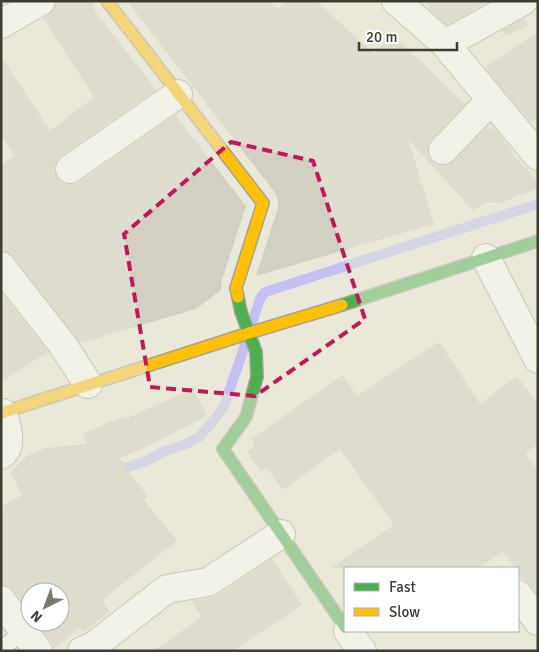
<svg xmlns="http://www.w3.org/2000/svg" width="539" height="652" viewBox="0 0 539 652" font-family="Signika,sans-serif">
<rect width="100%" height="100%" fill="#eae8d8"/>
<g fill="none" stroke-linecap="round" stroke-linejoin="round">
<!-- stream -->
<path stroke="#c4c0f3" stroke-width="10" d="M 252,323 L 260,299 L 265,292 L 538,204
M 113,472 L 144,462 L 165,451 L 186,444 L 199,437 L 219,414 L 224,406 L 246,342"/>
</g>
<!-- building -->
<path fill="#d2d0c3" d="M 57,1 L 92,1 L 95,11 L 156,90 L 61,156 L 56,162 L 54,170 L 58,178 L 63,183 L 71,185 L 79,182 L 175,115 L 246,206 L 221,283 L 221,290 L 196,309 L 80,343 L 13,256 L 7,252 L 1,251 L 1,165 L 15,156 L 1,135 L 1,56 L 50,131 L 94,97 L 43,18 L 54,9 Z
M 127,1 L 269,1 L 278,9 L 287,1 L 316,1 L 374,54 L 392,34 L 465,104 L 431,140 L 428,147 L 428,155 L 432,161 L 440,165 L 448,165 L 454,161 L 488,126 L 495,133 L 490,123 L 504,140 L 503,141 L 512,149 L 510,151 L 538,182 L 538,189 L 516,196 L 501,203 L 485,202 L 473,211 L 408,139 L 434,224 L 256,276 L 278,208 L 278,201 L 276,194 Z
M 426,1 L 490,1 L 447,25 L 431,11 Z
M 525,18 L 528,25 L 506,36 L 502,30 Z
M 538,32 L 538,117 L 530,122 L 485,68 Z
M 1,292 L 48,352 L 1,382 Z
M 439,342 L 480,404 L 517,376 L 538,403 L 538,444 L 525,453 L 538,471 L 538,595 L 530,585 L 523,580 L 518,572 L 518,568 L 515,568 L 503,551 L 478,568 L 331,568 L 394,525 L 340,449 L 283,490 L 267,468 L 261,472 L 247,452 L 255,446 L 251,439 L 343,375 L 357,396 Z
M 193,388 L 207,416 L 140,450 L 119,458 L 148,497 L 144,500 L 177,541 L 102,600 L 110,612 L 83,632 L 80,628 L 53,649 L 51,642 L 36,622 L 60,622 L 60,592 L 30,592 L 30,613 L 13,590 L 8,586 L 1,585 L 1,507 L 22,495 L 11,473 L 23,459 L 31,454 L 46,448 L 87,444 L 82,434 L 124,416 L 126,419 Z
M 272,559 L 302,605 L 232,651 L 153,651 L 202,617 L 191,601 L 215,597 Z"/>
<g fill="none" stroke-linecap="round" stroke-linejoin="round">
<!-- lane casing -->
<g stroke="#a4a396" stroke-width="18">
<path id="lane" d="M 1,649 L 24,631"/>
</g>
<!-- street casing -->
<g stroke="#a4a396" stroke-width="30">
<path id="street" d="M 396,1 L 445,44 L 538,156
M 1,24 L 41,1
M 445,44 L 523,1
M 443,150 L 491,100
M 70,169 L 178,94
M 486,258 L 538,359
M 1,266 L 62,344 L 88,384
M 1,455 C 14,446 6,425 3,413
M 518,595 L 538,621
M 1,600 L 38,651
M 348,631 L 362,651
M 82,651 L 92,647 L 167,589 L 208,582 L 281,534"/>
</g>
<!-- fast casing -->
<g stroke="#a4a396" stroke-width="14">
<path id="fast" d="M 238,297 L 241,312 L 256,352 L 257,377 L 246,417 L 223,449 L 345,627
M 342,305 L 538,241"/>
</g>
<!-- slow casing -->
<g stroke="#a4a396" stroke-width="14">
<path id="slow" d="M 107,1 L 263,203 L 236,288 L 238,297
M 1,413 L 249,333 L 342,305"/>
</g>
<!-- lane -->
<use href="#lane" stroke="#fcfcf9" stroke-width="15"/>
<!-- street -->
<use href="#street" stroke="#fcfcf9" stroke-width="28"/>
<!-- fast -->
<use href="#fast" stroke="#4caf50" stroke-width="11"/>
<!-- slow -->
<use href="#slow" stroke="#ffc107" stroke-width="11"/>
</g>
<!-- marked area -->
<path d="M0 0H539V652H0ZM 231,142 L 313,161 L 365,319 L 255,396 L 150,387 L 124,234 Z" fill="#eae8d8" fill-opacity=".55" fill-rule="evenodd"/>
<path fill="none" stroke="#c2185b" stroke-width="4" stroke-dasharray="10 6" stroke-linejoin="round" d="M 231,142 L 313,161 L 365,319 L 255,396 L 150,387 L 124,234 Z"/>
<!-- border -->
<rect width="539" height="652" fill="none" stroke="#3e3d31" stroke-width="5"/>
<!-- legend -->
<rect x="344" y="567" width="175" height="65" fill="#ffffff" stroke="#b2b1ad"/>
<rect x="354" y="583" width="25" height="8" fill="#4caf50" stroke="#b2b1ad"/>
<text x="389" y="592" font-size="15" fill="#3e3d31">Fast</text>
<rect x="354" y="608" width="25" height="8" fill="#ffc107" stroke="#b2b1ad"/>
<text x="389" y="617" font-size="15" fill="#3e3d31">Slow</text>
<!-- north arrow -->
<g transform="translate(45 607) rotate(222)"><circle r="24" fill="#ffffff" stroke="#b2b1ad"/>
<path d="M0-4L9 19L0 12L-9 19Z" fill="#7a796b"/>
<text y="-8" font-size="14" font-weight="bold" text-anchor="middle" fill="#3e3d31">N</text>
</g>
<!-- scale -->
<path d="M359 42v8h98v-8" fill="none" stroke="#3e3d31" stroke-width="2.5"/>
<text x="366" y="42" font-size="15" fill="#3e3d31" stroke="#ffffff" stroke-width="4" paint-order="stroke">20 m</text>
</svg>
